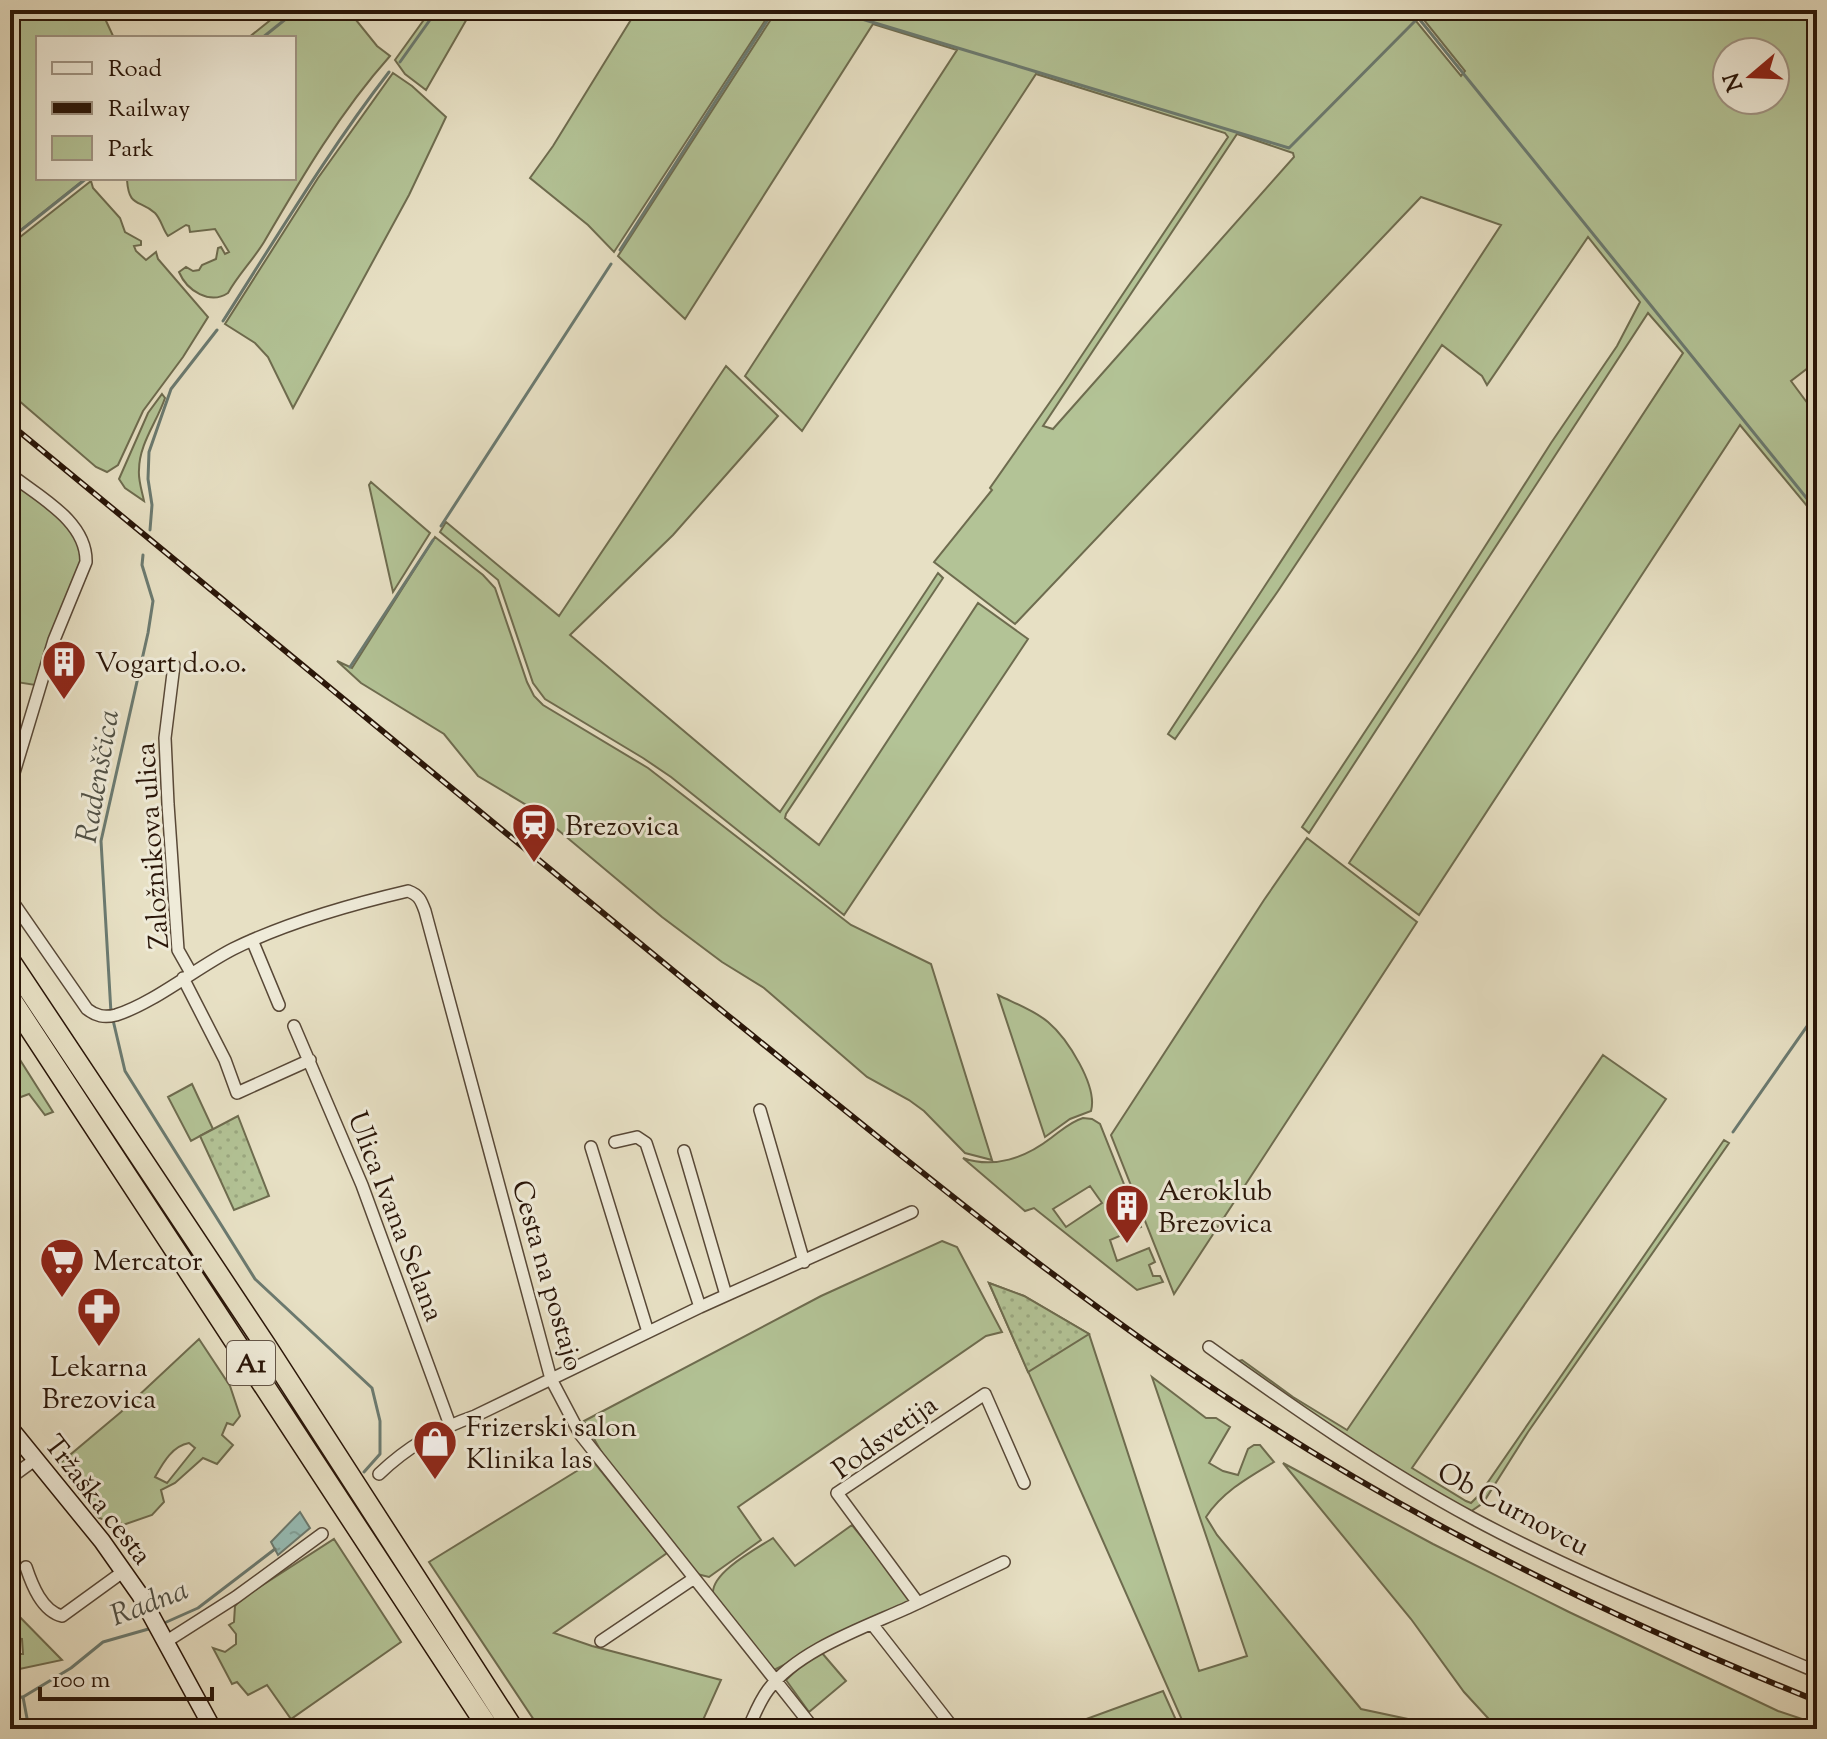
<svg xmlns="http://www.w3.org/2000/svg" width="1827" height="1739" viewBox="0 0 1827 1739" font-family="'Sorts Mill Goudy',serif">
<defs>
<pattern id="park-dots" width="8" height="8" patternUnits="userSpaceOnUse" patternTransform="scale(2)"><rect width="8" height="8" fill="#b3c396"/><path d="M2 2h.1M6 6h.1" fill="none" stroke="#9aa780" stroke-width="1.8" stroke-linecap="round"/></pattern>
<pattern id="water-ripples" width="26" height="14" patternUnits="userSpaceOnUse" patternTransform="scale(2)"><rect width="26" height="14" fill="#97bdb6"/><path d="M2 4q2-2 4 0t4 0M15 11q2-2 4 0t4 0" fill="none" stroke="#82a29b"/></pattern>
</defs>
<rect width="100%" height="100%" fill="#e7e0c4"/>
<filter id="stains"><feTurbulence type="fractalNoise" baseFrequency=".0025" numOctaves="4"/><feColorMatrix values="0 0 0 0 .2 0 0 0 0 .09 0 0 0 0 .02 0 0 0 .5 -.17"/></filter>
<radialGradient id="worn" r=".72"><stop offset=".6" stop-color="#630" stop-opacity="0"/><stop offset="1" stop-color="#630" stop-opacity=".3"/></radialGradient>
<!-- green -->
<path fill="#b3c396" stroke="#6e6c4f" stroke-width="2" fill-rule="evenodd" d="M 10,10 L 101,10 L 114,38 L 38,38 L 38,178 L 86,178 L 21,230 L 10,218 Z
M 283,10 L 348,10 L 377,46 L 390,56 C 340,112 302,177 264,242 C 253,260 238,275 228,293 C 210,305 187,291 179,272 L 186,267 L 193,271 L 199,270 L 202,265 L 216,259 L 218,248 L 221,247 L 225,254 L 229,252 L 215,229 L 190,232 L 189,226 L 186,225 L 168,236 C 163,230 161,219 155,213 C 139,199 129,208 127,180 L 122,178 L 294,178 L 294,38 L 248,38 Z
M 431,10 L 472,10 L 426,90 L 405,74 L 395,60 Z
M 637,10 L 772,10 L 614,252 L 588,225 L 530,178 L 553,146 Z
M 777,10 L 1407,10 L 1461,76 L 1465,71 L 1416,10 L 1817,10 L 1817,361 L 1791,381 L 1817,416 L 1817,518 L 1740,425 L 1419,915 L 1349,863 L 1683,353 L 1648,313 L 1309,833 L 1302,827 L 1417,653 L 1551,443 L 1617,346 L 1640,302 L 1588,237 L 1487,385 L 1482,376 L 1442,345 L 1278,591 L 1175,739 L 1168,734 L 1501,225 L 1421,197 L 1015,624 L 934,562 L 992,490 L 990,488 L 1064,382 L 1228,137 L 1225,133 L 1036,74 L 802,431 L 745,376 L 957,50 L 873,24 L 685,319 L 618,256 ZM 1727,52 L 1775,52 L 1775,100 L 1727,100 ZM 1237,134 L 1293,153 L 1294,157 L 1053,429 L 1043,426 Z
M 393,73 L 412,86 L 446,117 L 409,195 L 293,408 L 268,357 L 255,343 L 225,324 L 318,178 Z
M 91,181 L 93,188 L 120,218 L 125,232 L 141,241 L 141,245 L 134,246 L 136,251 L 146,260 L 156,252 L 158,259 L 208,317 L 183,357 L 143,411 L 118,465 L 107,472 L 96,467 L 10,393 L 10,245 Z
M 726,366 L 778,416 L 673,535 L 570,635 L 780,812 L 938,573 L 943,578 L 786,814 L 785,818 L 819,845 L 978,603 L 1028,639 L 844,915 L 671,777 L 643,758 L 545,699 L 533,683 L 498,580 L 440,532 L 446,522 L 559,616 Z
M 162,394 L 165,398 C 157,422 139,444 139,470 C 138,480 142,491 144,501 L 125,488 L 119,479 L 148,413 Z
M 10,480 C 38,502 84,526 81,565 L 35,685 L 10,681 Z
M 371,482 L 430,533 L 393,592 L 369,485 Z
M 435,537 L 483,575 L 495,588 L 527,682 L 534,696 L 543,705 L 648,768 L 851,925 L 931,964 L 992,1160 L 965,1153 L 924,1111 L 909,1100 L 867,1077 L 764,988 L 722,962 L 662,917 L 533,809 L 478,776 L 444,734 L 361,683 L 337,661 L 352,668 Z
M 1307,838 L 1417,922 L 1174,1294 L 1111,1135 L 1264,900 Z
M 998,995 C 1014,1003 1034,1010 1048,1022 C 1067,1038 1098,1086 1091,1111 L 1070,1119 L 1045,1137 Z
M 10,1044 L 53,1112 L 45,1115 L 29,1094 L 10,1101 Z
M 1603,1055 L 1666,1099 L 1412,1468 L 1466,1501 L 1471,1503 L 1479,1495 L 1724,1140 L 1729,1143 L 1528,1432 L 1483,1503 L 1470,1512 L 1348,1439 L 1234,1362 L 1242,1360 L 1293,1397 L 1347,1430 Z
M 192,1084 L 213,1129 L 191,1141 L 168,1097 Z
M 1083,1118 L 1092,1119 L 1100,1124 L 1141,1227 L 1110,1240 L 1117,1261 L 1149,1248 L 1155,1262 L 1149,1265 L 1153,1276 L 1160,1276 L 1163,1282 L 1137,1290 L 1034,1208 L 1025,1211 L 963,1158 C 994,1169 1025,1158 1051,1138 C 1062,1130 1070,1122 1083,1118 ZM 1090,1186 L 1102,1203 L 1066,1227 L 1053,1209 Z
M 942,1241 L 957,1247 L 1002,1332 L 986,1336 L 738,1507 L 761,1540 L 709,1577 L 697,1574 L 602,1453 L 584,1421 L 821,1296 Z
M 989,1283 L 1024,1296 L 1089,1334 L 1199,1671 L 1247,1656 L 1152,1377 L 1206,1418 L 1216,1418 L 1230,1427 L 1209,1463 L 1223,1471 L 1238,1475 L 1248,1449 L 1254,1445 L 1260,1445 L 1274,1462 C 1249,1477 1222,1492 1206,1517 L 1217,1535 L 1361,1709 L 1455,1729 L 1186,1729 Z
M 199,1339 L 230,1386 L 240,1416 L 233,1425 L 227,1423 L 222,1435 L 233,1445 L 217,1464 L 203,1458 L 175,1483 L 161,1490 L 164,1502 L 152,1515 L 123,1525 L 114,1517 L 105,1520 L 99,1518 L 58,1465 L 121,1412 ZM 189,1443 L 195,1448 L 167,1483 L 155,1477 C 163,1463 172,1446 189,1443 Z
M 593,1461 L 667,1553 L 554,1633 L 592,1646 L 721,1680 L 699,1729 L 540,1729 L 429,1562 Z
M 1283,1463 L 1433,1544 L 1569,1612 L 1778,1711 L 1817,1724 L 1817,1729 L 1540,1729 L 1537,1725 L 1525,1729 L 1498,1729 L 1464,1692 L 1411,1619 Z
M 852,1525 L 909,1595 L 910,1603 L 774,1670 L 713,1593 C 712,1572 756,1549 773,1538 L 795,1566 Z
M 334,1539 L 401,1642 L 291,1719 L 267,1685 L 248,1695 L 237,1682 L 232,1684 L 213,1648 L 225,1652 L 236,1644 L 236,1634 L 229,1625 L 234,1622 L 235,1606 L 241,1599 Z
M 10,1607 L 62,1660 L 10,1671 L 10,1654 L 23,1654 L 22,1639 L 10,1638 Z
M 822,1653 L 846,1681 L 809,1712 L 786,1680 L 804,1663 Z
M 1163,1691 L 1180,1729 L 1059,1729 Z"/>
<!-- park -->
<path fill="url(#park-dots)" stroke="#6e6c4f" stroke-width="2" d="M 238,1116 L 269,1196 L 234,1210 L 200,1136 Z
M 989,1283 L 1024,1296 L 1089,1334 L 1028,1372 Z"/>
<!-- water -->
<path fill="url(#water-ripples)" stroke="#6b7a70" stroke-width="2" d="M 300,1512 L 310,1528 L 278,1555 L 271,1542 Z"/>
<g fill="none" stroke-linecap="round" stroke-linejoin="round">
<!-- stream -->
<path stroke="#6b7a70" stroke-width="3" d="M 832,10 L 1289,148 L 1418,18
M 1412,10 L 1817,511
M 262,38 L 297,10
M 400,62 L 437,10
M 10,239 L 87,178
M 620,250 L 774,10
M 223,321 C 277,237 328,151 389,72
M 441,526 L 611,264
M 150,530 L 152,505 L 148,479 L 149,452 L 171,389 L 217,330
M 350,667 L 433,540
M 111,1013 L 101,841 L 148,633 L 153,601 L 142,565 L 143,555
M 113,1020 L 125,1071 L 255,1279 L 372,1388 L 380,1421 L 380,1454 L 364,1472
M 1733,1132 L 1817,1012
M 162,1624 L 198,1608 L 275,1549
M 10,1699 L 22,1697
M 29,1729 L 23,1697 L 71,1668 L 103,1642 L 152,1628"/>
<!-- minor casing -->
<g stroke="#584837" stroke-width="14">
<path id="minor" d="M 10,474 C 39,497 87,521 86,562 L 54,640 L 10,786
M 174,665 L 165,738 L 168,804 L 178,950 L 191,973
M 10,898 L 87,1009 C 96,1016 104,1018 116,1015 C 154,1003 196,968 233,949 C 288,922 348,905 408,891 C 419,895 421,900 425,911 L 551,1379 L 580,1434 L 814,1729
M 252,940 L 279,1005
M 183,978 L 225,1060 L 237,1093 L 310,1060
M 294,1026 L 362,1185 L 450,1425
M 760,1110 L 804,1262
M 615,1142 L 637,1137 L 646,1143 L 700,1307
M 591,1147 L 648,1332
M 684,1151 L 726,1295
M 1209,1347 C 1294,1408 1381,1469 1474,1519 C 1584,1578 1702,1623 1817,1672
M 379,1474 C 406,1448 440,1428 475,1416 L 700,1307 L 912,1212
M 10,1478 L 36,1459
M 26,1567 C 32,1585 42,1611 62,1616 L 124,1571
M 918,1603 L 1004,1562
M 872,1624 L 954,1729
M 167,1641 L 236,1597 L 322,1534
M 601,1641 L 693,1579
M 748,1729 C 754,1716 759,1702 768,1690 C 799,1648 872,1625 918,1603 L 837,1493 L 985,1394 L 1024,1483"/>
</g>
<!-- secondary casing -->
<g stroke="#291508" stroke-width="19">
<path id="secondary" d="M 10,1428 L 102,1541 L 140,1595 L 213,1729"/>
</g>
<!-- motorway casing -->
<g stroke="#291508" stroke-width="23">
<path id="motorway" d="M 10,961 L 266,1346 L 513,1729
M 10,998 L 489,1729"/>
</g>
<!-- minor -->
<use href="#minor" stroke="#efebd9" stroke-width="11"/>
<!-- secondary -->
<use href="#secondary" stroke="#efebd9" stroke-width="16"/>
<!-- motorway -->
<use href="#motorway" stroke="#e7e0c4" stroke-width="20"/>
<!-- rail casing -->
<g stroke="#291508" stroke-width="6">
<path id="rail" d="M 10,424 C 249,621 487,818 726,1014 C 903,1157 1077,1303 1269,1425 C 1441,1535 1628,1625 1817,1701"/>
</g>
<!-- rail -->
<use href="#rail" stroke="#efebd9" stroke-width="3" stroke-dasharray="9" stroke-linecap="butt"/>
</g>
<!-- icons -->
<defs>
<g id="building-pin" transform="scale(2.3)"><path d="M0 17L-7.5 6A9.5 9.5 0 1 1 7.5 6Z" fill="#8f2418" stroke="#efebd9"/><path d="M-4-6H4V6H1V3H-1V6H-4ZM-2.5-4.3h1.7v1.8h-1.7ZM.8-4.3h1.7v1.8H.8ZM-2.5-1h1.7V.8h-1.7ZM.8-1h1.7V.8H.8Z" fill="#fff"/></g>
<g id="station-pin" transform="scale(2.3)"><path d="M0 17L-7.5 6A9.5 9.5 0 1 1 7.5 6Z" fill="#8f2418" stroke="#efebd9"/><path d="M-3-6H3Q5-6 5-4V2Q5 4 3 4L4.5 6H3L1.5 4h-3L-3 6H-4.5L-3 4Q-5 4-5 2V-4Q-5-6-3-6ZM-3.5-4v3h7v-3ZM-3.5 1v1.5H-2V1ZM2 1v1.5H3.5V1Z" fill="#fff"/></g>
<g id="supermarket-pin" transform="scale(2.3)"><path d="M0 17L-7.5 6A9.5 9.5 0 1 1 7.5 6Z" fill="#8f2418" stroke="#efebd9"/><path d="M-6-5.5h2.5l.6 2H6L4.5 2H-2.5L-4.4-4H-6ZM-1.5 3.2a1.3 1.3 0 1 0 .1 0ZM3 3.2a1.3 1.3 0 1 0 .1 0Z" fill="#fff"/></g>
<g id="pharmacy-pin" transform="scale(2.3)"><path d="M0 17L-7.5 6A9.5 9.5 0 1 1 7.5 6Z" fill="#8f2418" stroke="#efebd9"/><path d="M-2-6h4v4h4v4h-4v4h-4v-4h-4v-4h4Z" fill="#fff"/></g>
<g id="shop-pin" transform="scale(2.3)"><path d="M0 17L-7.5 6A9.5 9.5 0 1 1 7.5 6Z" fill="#8f2418" stroke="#efebd9"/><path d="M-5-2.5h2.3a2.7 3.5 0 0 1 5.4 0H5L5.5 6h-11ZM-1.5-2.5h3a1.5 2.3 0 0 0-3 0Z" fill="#fff"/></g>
</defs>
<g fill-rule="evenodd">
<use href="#building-pin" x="64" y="662"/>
<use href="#station-pin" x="534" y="825"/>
<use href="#building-pin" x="1127" y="1206"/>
<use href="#supermarket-pin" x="62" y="1260"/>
<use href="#pharmacy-pin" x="99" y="1309"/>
<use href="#shop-pin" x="435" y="1442"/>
</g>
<g text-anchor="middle" stroke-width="6" stroke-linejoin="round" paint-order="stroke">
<!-- shield labels -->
<rect fill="#efebd9" stroke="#645547" stroke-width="2" x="227" y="1341" width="48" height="44" rx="6"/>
<g font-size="26" font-weight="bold" fill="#291508">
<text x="251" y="1372">A1</text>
</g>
<!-- poi labels -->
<g font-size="28" fill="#291508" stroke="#efebd9" text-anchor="start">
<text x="95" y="672">Vogart d.o.o.</text>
<text x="565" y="835">Brezovica</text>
<text x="1158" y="1200">Aeroklub<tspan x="1158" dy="32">Brezovica</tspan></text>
<text x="93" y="1270">Mercator</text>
<text x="99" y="1376" text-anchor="middle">Lekarna<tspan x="99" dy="32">Brezovica</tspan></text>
<text x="466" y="1436">Frizerski salon<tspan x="466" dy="32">Klinika las</tspan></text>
</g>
<!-- street labels -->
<g font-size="28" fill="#291508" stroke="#efebd9">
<text transform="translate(151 846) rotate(-94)" y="10">Založnikova ulica</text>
<text transform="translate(397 1216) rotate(69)" y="10">Ulica Ivana Selana</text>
<text transform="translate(549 1275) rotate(74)" y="10">Cesta na postajo</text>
<text transform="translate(884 1436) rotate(-36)" y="10">Podsvetija</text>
<text transform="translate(99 1499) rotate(52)" y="10">Tržaška cesta</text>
<text transform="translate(1514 1508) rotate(28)" y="10">Ob Curnovcu</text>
</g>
<!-- water labels -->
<g font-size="30" font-style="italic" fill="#505045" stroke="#efebd9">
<text transform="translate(97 776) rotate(-80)" y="10">Radenščica</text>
<text transform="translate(149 1602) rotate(-21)" y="10">Radna</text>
</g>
</g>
<!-- margin -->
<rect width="1827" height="1739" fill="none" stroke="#e7e0c4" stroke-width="40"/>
<rect x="12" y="12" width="1803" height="1715" fill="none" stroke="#291508" stroke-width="4"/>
<rect x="20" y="20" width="1787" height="1699" fill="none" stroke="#291508" stroke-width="2"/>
<!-- legend -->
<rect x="36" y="36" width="260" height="144" fill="#efebd9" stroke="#a09585" stroke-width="2"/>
<rect x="52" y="62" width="40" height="12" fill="#efebd9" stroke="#a09585" stroke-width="2"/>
<text x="108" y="76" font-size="24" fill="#291508">Road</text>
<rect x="52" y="102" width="40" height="12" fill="#291508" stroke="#a09585" stroke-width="2"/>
<text x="108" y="116" font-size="24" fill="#291508">Railway</text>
<rect x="52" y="136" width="40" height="24" fill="#b3c396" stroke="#a09585" stroke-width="2"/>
<text x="108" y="156" font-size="24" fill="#291508">Park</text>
<!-- north arrow -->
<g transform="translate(1751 76) rotate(251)"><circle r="38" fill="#efebd9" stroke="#a09585" stroke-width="2"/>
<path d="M0-6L14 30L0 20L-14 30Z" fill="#8f2418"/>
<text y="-12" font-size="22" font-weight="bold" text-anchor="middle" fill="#291508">N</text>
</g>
<!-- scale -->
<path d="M40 1687v12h172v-12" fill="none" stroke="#291508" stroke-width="4"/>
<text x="52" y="1687" font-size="24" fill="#291508" stroke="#efebd9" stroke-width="6" paint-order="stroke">100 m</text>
<rect width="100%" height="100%" filter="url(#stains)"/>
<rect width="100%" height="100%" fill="url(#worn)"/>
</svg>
